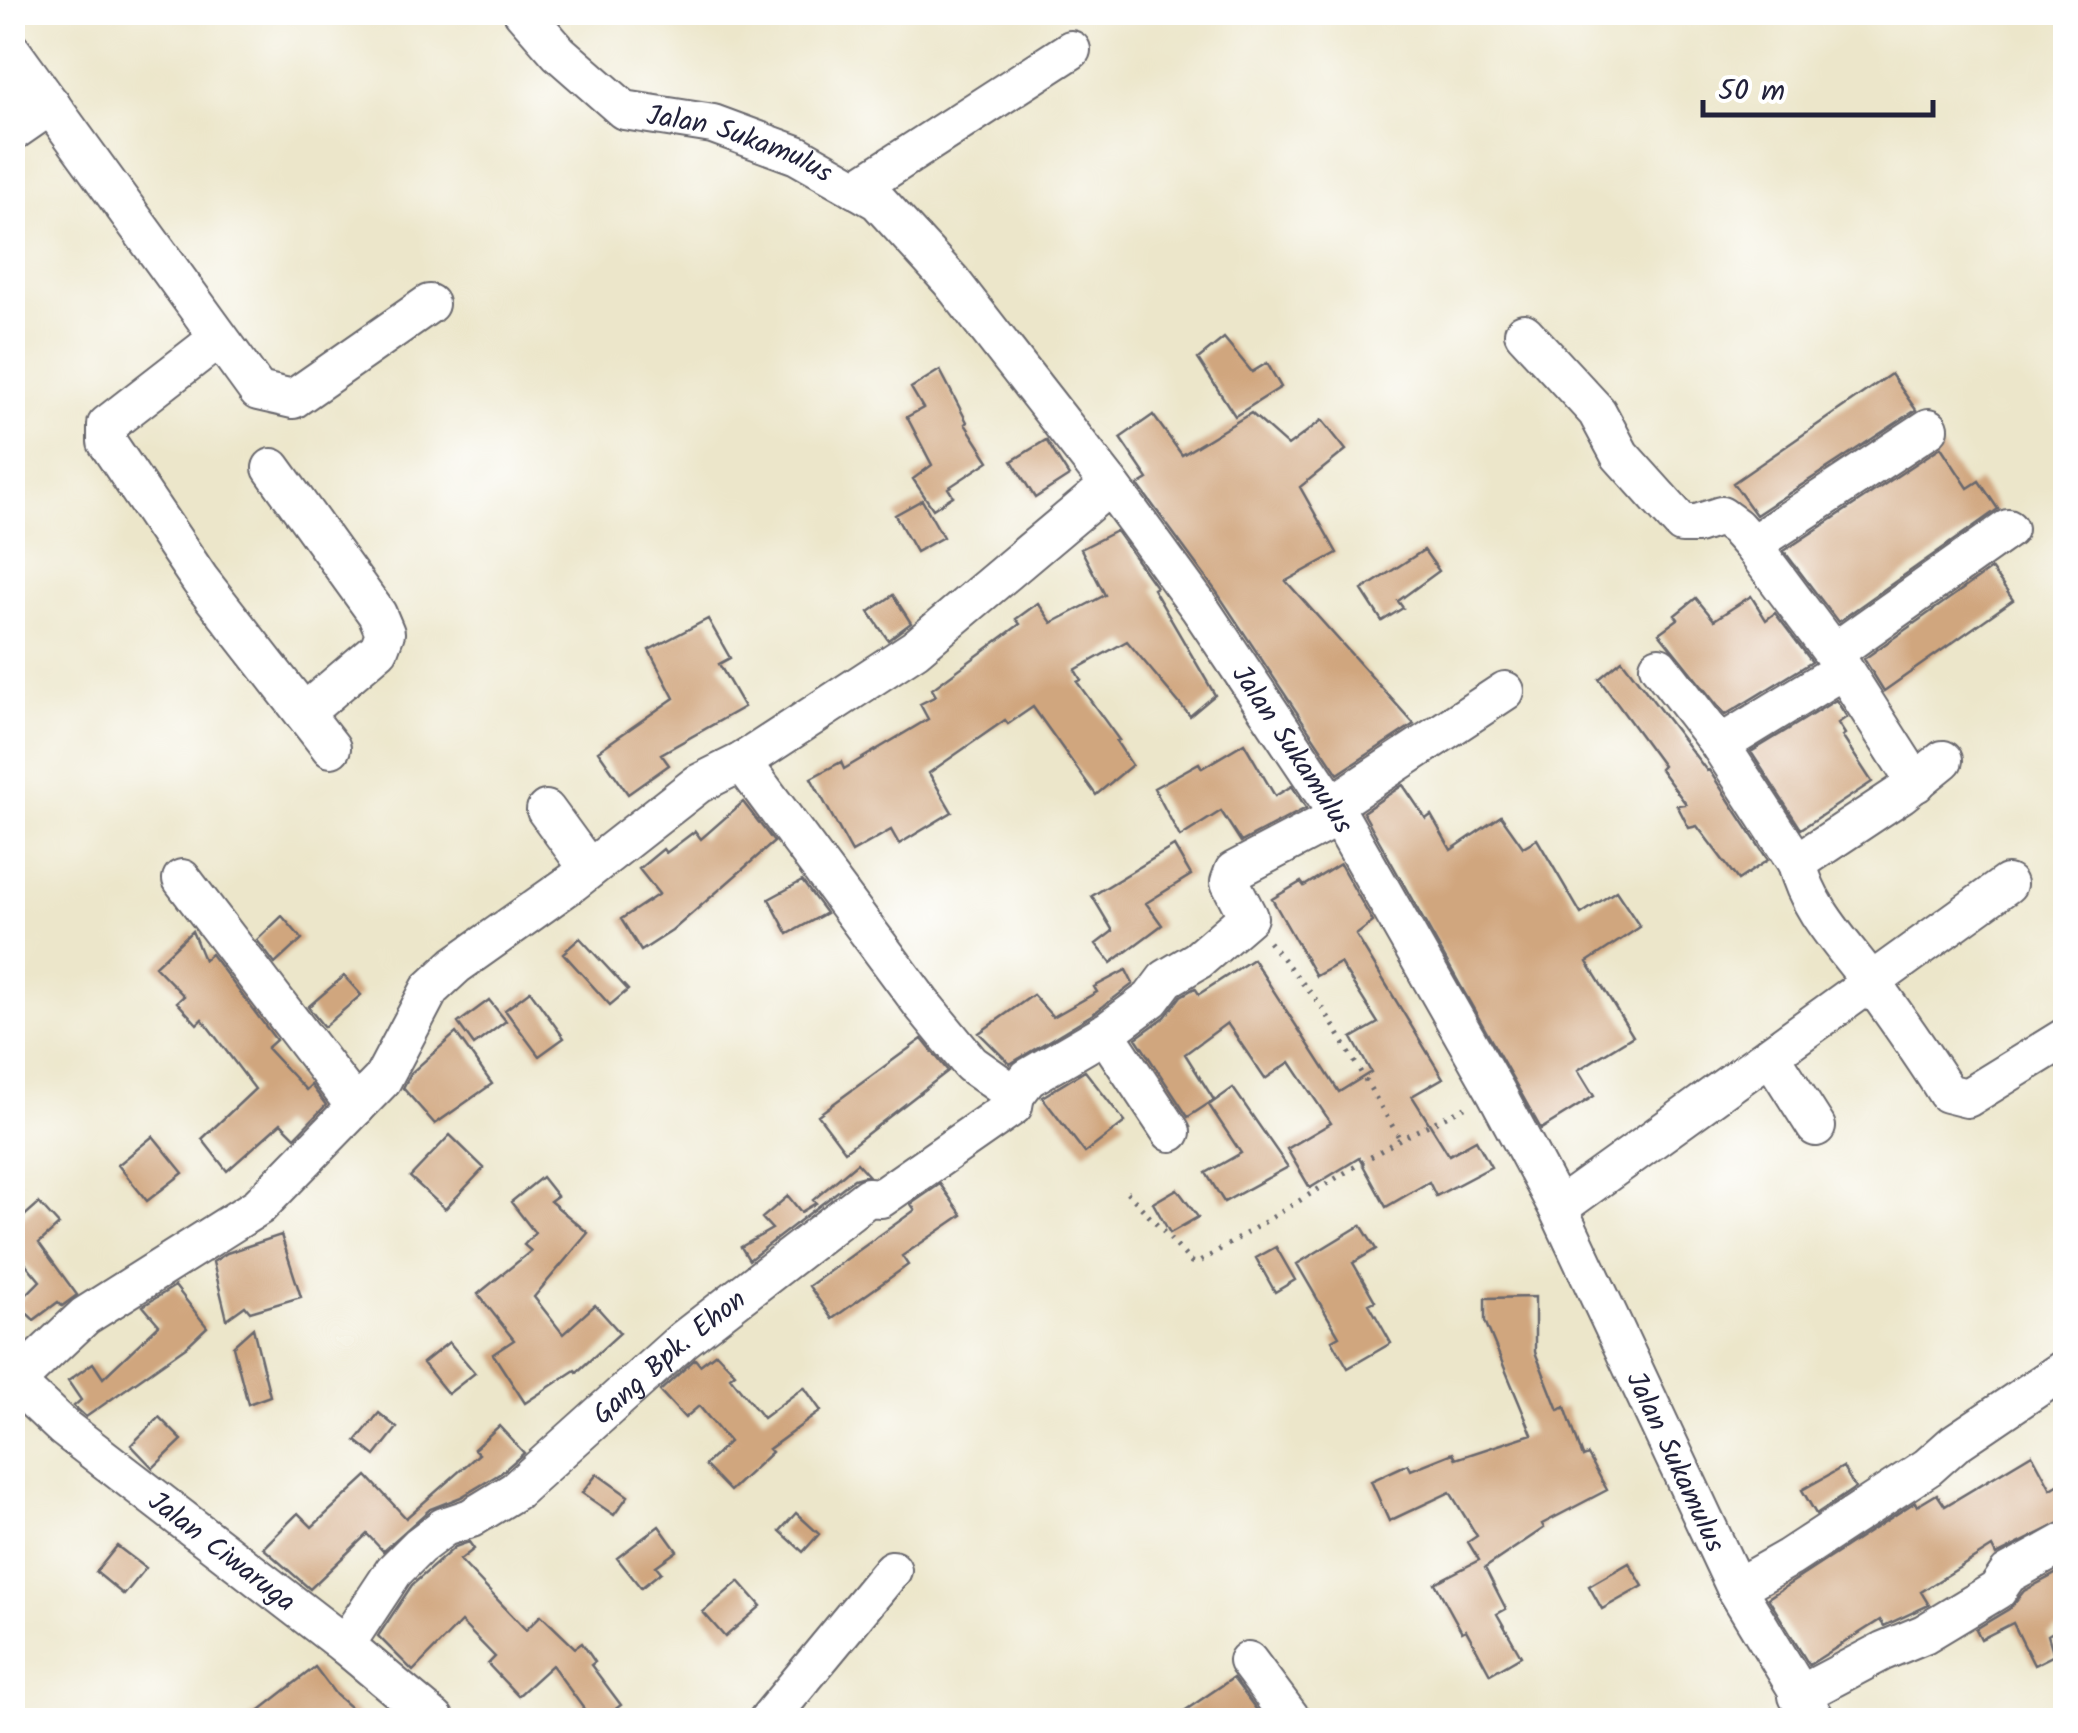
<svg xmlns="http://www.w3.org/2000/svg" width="2078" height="1733" viewBox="0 0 2078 1733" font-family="Kalam,sans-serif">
<rect width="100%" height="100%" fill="#fff"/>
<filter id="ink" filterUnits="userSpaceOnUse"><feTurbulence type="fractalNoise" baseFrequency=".01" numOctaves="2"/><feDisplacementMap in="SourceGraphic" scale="20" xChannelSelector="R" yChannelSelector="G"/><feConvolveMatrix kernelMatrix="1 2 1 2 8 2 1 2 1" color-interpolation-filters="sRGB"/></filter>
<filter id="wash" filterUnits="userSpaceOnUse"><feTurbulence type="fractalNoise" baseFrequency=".0048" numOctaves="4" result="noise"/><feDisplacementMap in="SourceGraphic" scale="40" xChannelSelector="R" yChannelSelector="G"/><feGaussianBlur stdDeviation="2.25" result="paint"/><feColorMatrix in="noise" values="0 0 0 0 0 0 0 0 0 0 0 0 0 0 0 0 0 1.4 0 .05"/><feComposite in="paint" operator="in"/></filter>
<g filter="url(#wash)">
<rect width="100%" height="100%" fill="#ece6ca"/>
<g id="blocks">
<!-- building -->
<path fill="#d0a67e" d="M 1224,338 L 1252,372 L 1267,363 L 1281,387 L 1235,416 L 1198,359 Z
M 940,370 L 967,422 L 965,424 L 989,461 L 948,488 L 953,496 L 933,509 L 913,479 L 932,465 L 907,417 L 923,408 L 911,388 Z
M 1891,374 L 1916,410 L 1756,515 L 1733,483 Z
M 1251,413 L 1288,446 L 1322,420 L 1346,450 L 1300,487 L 1337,553 L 1286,581 L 1414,724 L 1338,774 L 1218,594 L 1138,485 L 1148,479 L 1120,438 L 1153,415 L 1182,455 Z
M 1046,440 L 1069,476 L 1035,498 L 1012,461 Z
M 1941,447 L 1968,488 L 1979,481 L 1998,509 L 1838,622 L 1784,551 Z
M 922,500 L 943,537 L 916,552 L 895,515 Z
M 1116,531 L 1156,587 L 1153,589 L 1215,695 L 1190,716 L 1127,641 L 1075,670 L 1081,680 L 1077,682 L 1119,740 L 1116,741 L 1132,765 L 1096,795 L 1033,707 L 1008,724 L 1005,720 L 929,773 L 952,812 L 899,844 L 891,830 L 852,852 L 811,778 L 841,762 L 844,769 L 928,719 L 920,704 L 936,696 L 932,689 L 1020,624 L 1016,619 L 1038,603 L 1052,623 L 1105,595 L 1081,549 Z
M 1424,550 L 1439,571 L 1398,601 L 1403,608 L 1382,621 L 1362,590 Z
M 1991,569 L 2013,600 L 1884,691 L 1864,659 Z
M 893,595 L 911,623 L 888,640 L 869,612 Z
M 1751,596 L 1766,620 L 1775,613 L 1812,662 L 1725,715 L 1659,633 L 1678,619 L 1675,615 L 1696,598 L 1714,620 Z
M 708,619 L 730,658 L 719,664 L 744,707 L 661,754 L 669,765 L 628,794 L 598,751 L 674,698 L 649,650 Z
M 1622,660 L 1707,771 L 1709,770 L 1768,860 L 1738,880 L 1697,826 L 1689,828 L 1677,805 L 1686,804 L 1660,769 L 1663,766 L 1599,679 Z
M 1836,700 L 1847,717 L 1838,723 L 1845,734 L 1842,736 L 1872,782 L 1801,829 L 1751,752 Z
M 1244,743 L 1275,796 L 1292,786 L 1306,808 L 1241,842 L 1221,811 L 1180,837 L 1154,788 L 1199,763 L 1202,768 Z
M 1403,785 L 1426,819 L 1431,815 L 1451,850 L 1501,816 L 1523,847 L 1537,839 L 1581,914 L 1616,891 L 1640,927 L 1587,962 L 1633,1036 L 1578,1070 L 1594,1096 L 1541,1129 L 1363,812 Z
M 743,802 L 774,842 L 672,931 L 641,951 L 621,919 L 659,894 L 639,869 L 663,849 L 666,853 L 695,831 L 701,839 Z
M 1174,846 L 1191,875 L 1146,903 L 1162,925 L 1111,963 L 1096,944 L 1113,931 L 1092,896 Z
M 1340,864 L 1373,922 L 1356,935 L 1443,1078 L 1412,1096 L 1449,1155 L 1476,1140 L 1491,1167 L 1436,1196 L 1429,1182 L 1386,1207 L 1359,1158 L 1310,1188 L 1287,1149 L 1331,1123 L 1290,1062 L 1265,1079 L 1227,1023 L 1185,1054 L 1214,1100 L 1188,1117 L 1136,1038 L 1165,1017 L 1181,996 L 1195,988 L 1199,994 L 1253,959 L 1339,1092 L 1371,1072 L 1352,1038 L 1378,1023 L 1340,963 L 1316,976 L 1272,899 L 1301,882 L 1304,886 Z
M 802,881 L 826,913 L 788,934 L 769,899 Z
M 282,916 L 302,939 L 275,964 L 257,940 Z
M 192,931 L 204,960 L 211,954 L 276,1040 L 267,1048 L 306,1090 L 311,1085 L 326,1105 L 295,1137 L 281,1123 L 227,1171 L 202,1139 L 255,1089 L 202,1019 L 197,1024 L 177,1002 L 184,996 L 155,966 Z
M 580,938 L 628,990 L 610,1005 L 563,953 Z
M 1126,970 L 1133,984 L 1093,1014 L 1010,1064 L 979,1033 L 1033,995 L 1053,1017 L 1097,992 L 1094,987 Z
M 344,976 L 361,995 L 324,1027 L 308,1007 Z
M 530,991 L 564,1038 L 539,1056 L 505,1010 Z
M 489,1000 L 506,1021 L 474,1045 L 458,1023 Z
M 456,1033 L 492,1084 L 435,1124 L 403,1088 L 411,1073 Z
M 922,1039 L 948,1071 L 845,1151 L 818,1115 Z
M 1085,1071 L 1125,1122 L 1085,1153 L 1042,1097 Z
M 1233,1088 L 1288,1167 L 1224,1202 L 1206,1173 L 1241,1153 L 1209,1105 Z
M 450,1135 L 484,1168 L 445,1209 L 410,1177 Z
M 153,1136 L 183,1173 L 147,1201 L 118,1165 Z
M 857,1163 L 868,1175 L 854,1179 L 749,1260 L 741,1247 L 772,1229 L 762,1218 L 788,1196 L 801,1212 L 816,1203 L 813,1200 Z
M 542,1177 L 557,1196 L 550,1201 L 588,1233 L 534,1297 L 563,1334 L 595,1305 L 620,1333 L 577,1372 L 575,1370 L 525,1403 L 493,1354 L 514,1340 L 478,1294 L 531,1251 L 524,1245 L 535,1233 L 511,1202 Z
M 940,1184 L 962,1215 L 902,1256 L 908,1265 L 832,1319 L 809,1286 L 915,1210 L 911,1204 Z
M 1177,1189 L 1198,1217 L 1170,1233 L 1153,1203 Z
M 39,1203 L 59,1225 L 39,1243 L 77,1295 L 62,1306 L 58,1302 L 34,1320 L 17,1304 L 40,1281 L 21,1258 L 12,1265 L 12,1208 L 21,1219 Z
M 1361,1225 L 1376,1249 L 1353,1263 L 1375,1301 L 1369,1304 L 1391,1343 L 1348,1368 L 1332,1340 L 1339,1336 L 1297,1264 Z
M 281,1235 L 301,1297 L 250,1312 L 245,1306 L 227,1319 L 213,1262 L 227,1253 Z
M 1276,1247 L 1295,1280 L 1275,1292 L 1256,1258 Z
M 175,1286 L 207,1327 L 187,1346 L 86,1417 L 74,1406 L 81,1400 L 68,1381 L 93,1363 L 103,1378 L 159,1325 L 143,1306 Z
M 1535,1297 L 1535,1352 L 1558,1410 L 1565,1407 L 1583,1457 L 1588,1455 L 1607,1490 L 1542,1524 L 1544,1528 L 1485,1568 L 1506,1609 L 1497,1614 L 1521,1656 L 1490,1674 L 1466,1630 L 1462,1632 L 1435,1583 L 1479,1560 L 1468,1542 L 1477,1536 L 1450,1492 L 1389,1521 L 1371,1481 L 1408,1464 L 1411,1470 L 1453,1453 L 1456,1459 L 1532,1434 L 1485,1321 L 1485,1298 Z
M 253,1328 L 270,1396 L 248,1404 L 233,1346 Z
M 449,1342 L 475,1373 L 448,1394 L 423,1363 Z
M 716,1353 L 735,1373 L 730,1377 L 763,1418 L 804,1387 L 821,1411 L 769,1449 L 772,1452 L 730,1491 L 705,1465 L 729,1442 L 699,1406 L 685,1418 L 660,1391 L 695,1359 L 700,1365 Z
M 379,1413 L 397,1428 L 375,1456 L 356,1441 Z
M 159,1417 L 182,1440 L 153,1468 L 131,1445 Z
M 499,1426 L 524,1453 L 501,1473 L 461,1497 L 430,1509 L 383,1551 L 367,1534 L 310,1589 L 263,1548 L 298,1513 L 312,1527 L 367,1476 L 406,1518 L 479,1454 L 474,1449 Z
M 2032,1454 L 2051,1489 L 2066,1480 L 2066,1520 L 1996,1555 L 1992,1547 L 1921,1592 L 1929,1605 L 1884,1626 L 1880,1620 L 1809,1665 L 1768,1598 L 1915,1502 L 1917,1506 L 1937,1494 L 1945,1506 Z
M 1843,1467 L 1855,1488 L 1816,1514 L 1802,1490 Z
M 597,1474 L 628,1496 L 614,1515 L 582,1493 Z
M 796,1513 L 819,1534 L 803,1552 L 780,1531 Z
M 659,1526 L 677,1551 L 656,1566 L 661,1572 L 641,1588 L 617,1558 Z
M 469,1542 L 474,1549 L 460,1560 L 526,1630 L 541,1615 L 575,1648 L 582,1643 L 595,1662 L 591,1665 L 621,1705 L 600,1720 L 592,1720 L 552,1665 L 518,1696 L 488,1664 L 495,1657 L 461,1622 L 413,1671 L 378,1636 L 412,1585 L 455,1547 Z
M 117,1546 L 146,1568 L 124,1595 L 96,1572 Z
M 1629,1563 L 1643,1586 L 1602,1609 L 1589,1586 Z
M 2061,1571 L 2066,1579 L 2066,1624 L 2048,1635 L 2054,1655 L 2034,1665 L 2013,1623 L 1981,1639 L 1976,1629 L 2009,1609 L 2024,1591 Z
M 739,1581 L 761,1606 L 725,1637 L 703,1612 Z
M 315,1667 L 336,1695 L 365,1720 L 247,1720 Z
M 1233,1678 L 1264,1720 L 1171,1720 Z"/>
</g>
</g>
<g filter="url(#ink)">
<use href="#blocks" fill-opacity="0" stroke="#69676d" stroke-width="2.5"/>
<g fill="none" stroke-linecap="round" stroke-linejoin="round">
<!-- minor casing -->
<g stroke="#69676d" stroke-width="42">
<g id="minor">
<path id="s1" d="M 523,12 L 559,53 L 624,110 L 713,124 L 797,155 L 878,201 L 951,281 L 1110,485 L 1199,607 L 1339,816 L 1496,1092 L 1558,1208 L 1736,1588 L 1816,1720"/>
<path d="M 12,52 L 258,391 L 293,399 L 429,304"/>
<path d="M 12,132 L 51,105"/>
<path d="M 856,189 L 1071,50"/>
<path d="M 1524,333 L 1597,412 L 1620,455 L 1682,524 L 1697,524 L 1721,516 L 1736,527 L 1752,545"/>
<path d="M 219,338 L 107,425 L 107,442 L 200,580 L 331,748"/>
<path d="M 272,468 L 377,614 L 385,633 L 379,649 L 304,713"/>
<path d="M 1833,653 L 2008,529"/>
<path d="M 1659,666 L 1720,745 L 1797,863"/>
<path d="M 1720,745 L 1842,670"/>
<path d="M 1943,760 L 1901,794 L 1797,863 C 1808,910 1843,944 1871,982 C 1897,1018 1923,1055 1947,1093 L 1967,1098 L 2066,1037"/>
<path d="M 742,762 L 921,1003 L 971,1064 L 1015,1095 L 1028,1078 L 1105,1033 L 1151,999 L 1166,979 L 1198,960 L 1248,917 L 1230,882 L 1234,871 L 1339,816"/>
<path d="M 1916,783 L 1833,653 L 1752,545 L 1929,428"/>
<path d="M 1332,805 L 1505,691"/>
<path d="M 546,810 L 589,869"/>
<path d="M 182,879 L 356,1107"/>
<path d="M 1105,1033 L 1171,1132"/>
<path d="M 1771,1056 L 1816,1127"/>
<path d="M 1558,1208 L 2007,884"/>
<path id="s2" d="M 12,1379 L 64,1428 L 345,1645 L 435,1720"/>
<path d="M 15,1382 L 85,1316 L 259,1206 L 382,1080 L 430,989 L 456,965 L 573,882 L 698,784 L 742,762 L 915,649 L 1110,485"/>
<path d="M 1736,1588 L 1789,1558 L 1928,1467 L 1955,1443 L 2066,1368"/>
<path id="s3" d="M 345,1645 L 394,1571 L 419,1546 L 444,1527 L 471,1518 L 515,1491 L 683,1340 L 868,1197 L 881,1198 L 1013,1106 L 1015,1095"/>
<path d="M 1248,1661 L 1292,1720"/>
<path d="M 1798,1696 L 1883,1651 L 1924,1634 L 1997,1590 L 2008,1574 L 2066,1542"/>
<path d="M 768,1720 L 892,1570"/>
</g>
</g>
<!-- path -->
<path stroke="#69676d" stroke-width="5" stroke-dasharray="2.5 8" stroke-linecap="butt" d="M 12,470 L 26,459
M 1269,942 L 1323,1008 L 1400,1139
M 1127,1192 L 1191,1262 L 1198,1263 L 1400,1139 L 1465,1107"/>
<!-- minor -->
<use href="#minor" stroke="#fff" stroke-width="38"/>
</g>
</g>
<g text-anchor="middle" stroke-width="8" stroke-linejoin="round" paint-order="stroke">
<!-- street labels -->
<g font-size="28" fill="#22223b" stroke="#fff">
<text dy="10" stroke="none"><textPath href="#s1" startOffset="262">Jalan Sukamulus</textPath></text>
<text dy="10" stroke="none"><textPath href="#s1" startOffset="1102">Jalan Sukamulus</textPath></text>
<text dy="10" stroke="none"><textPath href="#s3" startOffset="440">Gang Bpk. Ehon</textPath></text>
<text dy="10" stroke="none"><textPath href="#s1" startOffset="1912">Jalan Sukamulus</textPath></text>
<text dy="10" stroke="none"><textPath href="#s2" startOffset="272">Jalan Ciwaruga</textPath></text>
</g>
</g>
<!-- margin -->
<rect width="2078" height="1733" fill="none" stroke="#fff" stroke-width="50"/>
<!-- scale -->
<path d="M1703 100v15h230v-15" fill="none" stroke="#22223b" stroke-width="5"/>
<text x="1718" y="100" font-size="30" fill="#22223b" stroke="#ffffff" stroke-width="8" paint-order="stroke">50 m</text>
</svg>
